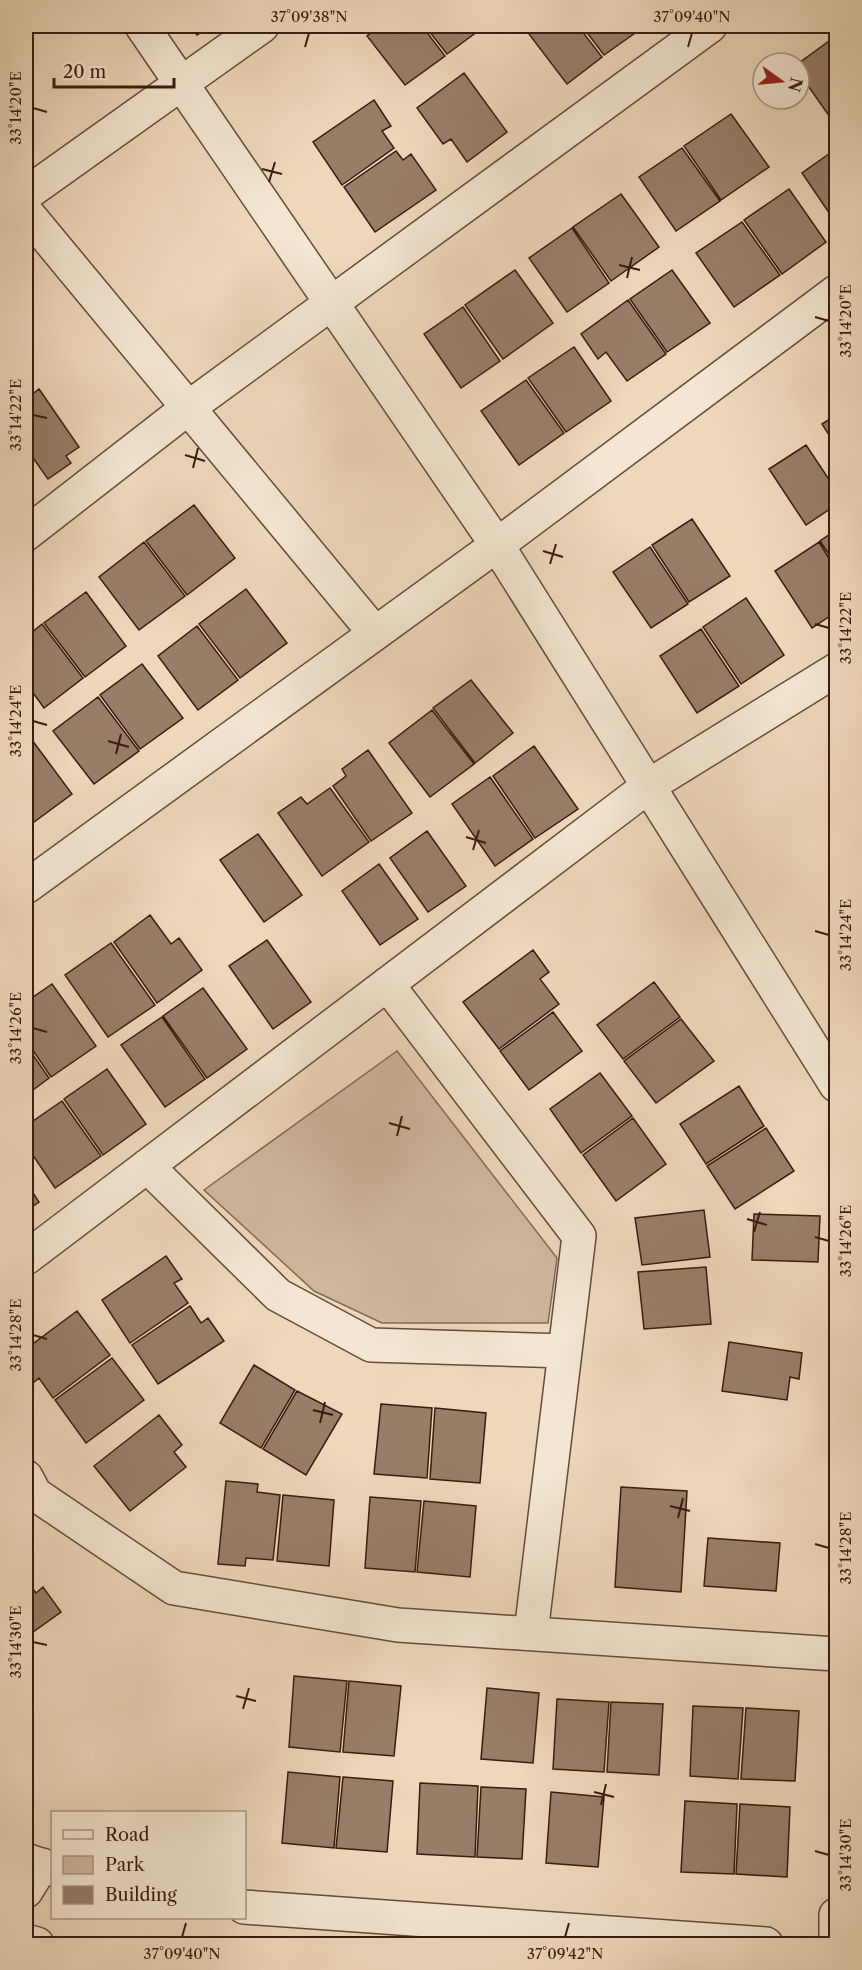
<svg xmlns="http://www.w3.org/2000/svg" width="862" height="1970" viewBox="0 0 862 1970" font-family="'Libre Caslon Text',serif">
<rect width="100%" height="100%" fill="#edd8ba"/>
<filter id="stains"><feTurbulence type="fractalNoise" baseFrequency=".00333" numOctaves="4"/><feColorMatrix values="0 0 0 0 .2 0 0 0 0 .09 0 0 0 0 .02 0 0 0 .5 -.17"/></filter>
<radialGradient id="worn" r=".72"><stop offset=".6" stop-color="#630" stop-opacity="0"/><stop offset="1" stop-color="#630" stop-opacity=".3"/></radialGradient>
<!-- green -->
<path fill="#ceb89d" stroke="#846a57" stroke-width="1.5" d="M 397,1051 L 557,1258 L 548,1323 L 382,1323 L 314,1291 L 204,1190 Z"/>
<!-- building -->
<path fill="#977e69" stroke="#391c11" stroke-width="1.5" d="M 190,26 L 211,26 L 197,35 Z
M 381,26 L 422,26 L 445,56 L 405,85 L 367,36 Z
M 425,26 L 485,26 L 447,54 Z
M 541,26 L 578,26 L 602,57 L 567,84 L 529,34 Z
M 582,26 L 645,26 L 604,55 Z
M 836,36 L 836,117 L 832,120 L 799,73 L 799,63 Z
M 464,73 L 507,132 L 467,162 L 451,139 L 443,144 L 417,108 Z
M 374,100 L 391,126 L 382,131 L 394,148 L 342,185 L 313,142 Z
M 731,114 L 769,167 L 721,200 L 684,146 Z
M 682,148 L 720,201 L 676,231 L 639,177 Z
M 836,149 L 836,223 L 802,173 Z
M 396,151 L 403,160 L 411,154 L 436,190 L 375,232 L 344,187 Z
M 789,189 L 826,242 L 782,274 L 744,220 Z
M 621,194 L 659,247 L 611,281 L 573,227 Z
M 742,222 L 780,275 L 734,307 L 696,253 Z
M 572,228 L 609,283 L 567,312 L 529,258 Z
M 515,270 L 553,323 L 503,359 L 465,305 Z
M 672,270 L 710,323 L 667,352 L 630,299 Z
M 628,300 L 666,354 L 627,381 L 606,352 L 598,359 L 581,334 Z
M 463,307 L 500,361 L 461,388 L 424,334 Z
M 574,347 L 611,401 L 566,432 L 528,378 Z
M 526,380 L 564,433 L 519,465 L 481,411 Z
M 39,389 L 79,447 L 66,456 L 71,463 L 48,479 L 26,448 L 26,399 Z
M 836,415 L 836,446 L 822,424 Z
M 806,445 L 836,490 L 836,505 L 806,525 L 769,469 Z
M 194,505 L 235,558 L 187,595 L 146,541 Z
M 692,519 L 730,576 L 689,602 L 652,545 Z
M 836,530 L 836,565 L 820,541 Z
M 144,542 L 185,596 L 139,630 L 99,577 Z
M 819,542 L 836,570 L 836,612 L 812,628 L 775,571 Z
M 650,547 L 688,604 L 651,628 L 613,572 Z
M 246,589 L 287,643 L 240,678 L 199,624 Z
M 86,592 L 126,646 L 85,677 L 44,623 Z
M 746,598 L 784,655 L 741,684 L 703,627 Z
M 42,624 L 83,678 L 44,708 L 26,683 L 26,637 Z
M 197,626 L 238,680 L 198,710 L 158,656 Z
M 701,629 L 739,686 L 697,713 L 660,656 Z
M 142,664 L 183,718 L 140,749 L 100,695 Z
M 471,680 L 513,733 L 475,763 L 433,708 Z
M 98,697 L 139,751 L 94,784 L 53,731 Z
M 432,710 L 474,764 L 430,797 L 389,743 Z
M 32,740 L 72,794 L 30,825 L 26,819 L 26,745 Z
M 534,746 L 578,809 L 535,838 L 493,776 Z
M 368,750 L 412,813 L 371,841 L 333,786 L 346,776 L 342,769 Z
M 490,777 L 533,839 L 495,866 L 452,804 Z
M 330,788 L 369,842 L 322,876 L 278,813 L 301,797 L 307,804 Z
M 427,831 L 466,886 L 428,912 L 390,858 Z
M 258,834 L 302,895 L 264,922 L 220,860 Z
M 379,864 L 418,919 L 380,945 L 342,891 Z
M 150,915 L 171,944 L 179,938 L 202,970 L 157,1003 L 114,942 Z
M 267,940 L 311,1002 L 273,1029 L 229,966 Z
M 111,943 L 155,1005 L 108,1037 L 65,975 Z
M 533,950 L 549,972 L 540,979 L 559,1004 L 499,1049 L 463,1002 Z
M 654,982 L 680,1017 L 623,1059 L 597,1025 Z
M 52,984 L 96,1046 L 51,1077 L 26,1040 L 26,1013 L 31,1009 L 26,1002 Z
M 203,988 L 247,1049 L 207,1078 L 163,1016 Z
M 553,1012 L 582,1051 L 529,1090 L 500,1051 Z
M 162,1017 L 205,1079 L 165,1107 L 121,1045 Z
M 681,1019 L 714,1061 L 656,1103 L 624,1061 Z
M 26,1045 L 49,1078 L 26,1095 Z
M 107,1069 L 146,1124 L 103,1155 L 64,1099 Z
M 600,1073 L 632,1116 L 581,1153 L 550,1109 Z
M 739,1086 L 764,1126 L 706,1164 L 680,1124 Z
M 62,1101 L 101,1156 L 55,1188 L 26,1145 L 26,1126 Z
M 633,1118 L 666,1164 L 616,1201 L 583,1155 Z
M 766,1128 L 794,1171 L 735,1209 L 707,1166 Z
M 26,1182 L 39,1202 L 26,1211 Z
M 704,1210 L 710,1257 L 642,1265 L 635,1218 Z
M 754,1214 L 820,1216 L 818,1262 L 752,1260 Z
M 166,1256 L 182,1279 L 174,1283 L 188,1303 L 130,1343 L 102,1300 Z
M 706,1267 L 711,1324 L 644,1329 L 638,1272 Z
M 190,1306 L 201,1323 L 208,1318 L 224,1341 L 158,1384 L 132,1345 Z
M 77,1311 L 110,1355 L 53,1398 L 39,1378 L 33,1383 L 26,1372 L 26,1349 Z
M 729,1342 L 802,1353 L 799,1379 L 790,1377 L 787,1400 L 722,1391 Z
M 112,1358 L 144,1400 L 86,1443 L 55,1400 Z
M 254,1365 L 295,1390 L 261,1448 L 220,1423 Z
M 297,1391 L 342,1414 L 306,1475 L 263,1449 Z
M 381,1404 L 432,1408 L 427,1478 L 374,1474 Z
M 435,1408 L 486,1413 L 480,1483 L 430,1479 Z
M 159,1415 L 182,1445 L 174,1452 L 186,1467 L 130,1511 L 94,1466 Z
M 226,1481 L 258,1484 L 257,1492 L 280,1495 L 273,1560 L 246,1558 L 245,1566 L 218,1564 Z
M 621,1487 L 687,1491 L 681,1592 L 615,1587 Z
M 283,1495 L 334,1500 L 329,1566 L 277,1561 Z
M 370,1497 L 421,1501 L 415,1572 L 365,1568 Z
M 424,1501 L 476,1506 L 470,1577 L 417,1572 Z
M 708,1538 L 780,1543 L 776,1591 L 704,1586 Z
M 26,1580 L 36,1593 L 43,1587 L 61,1612 L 26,1637 Z
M 294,1676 L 347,1681 L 340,1752 L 289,1747 Z
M 349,1681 L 401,1686 L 394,1756 L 343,1752 Z
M 487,1688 L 539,1693 L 533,1763 L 481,1759 Z
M 557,1699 L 609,1702 L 604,1772 L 553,1769 Z
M 611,1702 L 663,1704 L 659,1775 L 607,1772 Z
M 693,1706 L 743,1708 L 738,1779 L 690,1776 Z
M 746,1708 L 799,1711 L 795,1781 L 741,1779 Z
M 288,1772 L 340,1777 L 334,1848 L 282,1843 Z
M 343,1777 L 393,1781 L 387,1852 L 336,1848 Z
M 420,1783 L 478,1786 L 475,1857 L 417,1854 Z
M 481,1787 L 526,1789 L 522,1859 L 477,1857 Z
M 551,1792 L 604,1797 L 598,1867 L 546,1863 Z
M 685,1801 L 737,1804 L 734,1874 L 681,1872 Z
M 740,1804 L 790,1807 L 787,1877 L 736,1874 Z"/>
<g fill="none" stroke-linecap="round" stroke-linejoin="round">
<!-- minor casing -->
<g stroke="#664b3b" stroke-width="36">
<path id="minor" d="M 142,26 L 497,545 L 836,1085
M 26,194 L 262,26
M 26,212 L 374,632
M 26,534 L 188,408 L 710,26
M 26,887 L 497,545 L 836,292
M 387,984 L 579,1236 L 531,1633
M 147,1166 L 278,1295 L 371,1345 L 565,1351
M 26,1258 L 650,785 L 836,670
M 26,1477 L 35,1494 L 174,1588 L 398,1625 L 836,1654
M 26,1891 L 42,1865
M 836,1944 L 836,1915"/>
</g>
<!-- tertiary casing -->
<g stroke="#664b3b" stroke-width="36">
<path id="tertiary" d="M 26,1860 L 52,1869
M 244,1907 L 766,1944
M 26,1941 L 37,1944"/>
</g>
<!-- minor -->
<use href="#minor" stroke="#f3e6d2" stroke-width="33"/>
<!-- tertiary -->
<use href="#tertiary" stroke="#f3e6d2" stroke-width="33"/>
</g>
<!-- ticks -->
<path fill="none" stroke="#391c11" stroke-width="2" d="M 305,47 L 309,33M 688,47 L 692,33M 33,108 L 47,112M 262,169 L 282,174M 269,182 L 275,162M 619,265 L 640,270M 627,278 L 632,257M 815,317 L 829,321M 33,415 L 47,418M 185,455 L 205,461M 193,468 L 198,448M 543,551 L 563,557M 550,564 L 556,544M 815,624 L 829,628M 33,721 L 47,725M 108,741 L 129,747M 116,754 L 121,734M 466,837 L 486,843M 473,850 L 479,830M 815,931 L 829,935M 33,1028 L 47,1032M 389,1123 L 410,1129M 397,1136 L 402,1116M 747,1219 L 767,1225M 754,1232 L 760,1212M 815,1237 L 829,1241M 33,1335 L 47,1339M 313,1410 L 333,1415M 320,1423 L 325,1402M 670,1506 L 690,1511M 678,1518 L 683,1498M 815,1544 L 829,1548M 33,1642 L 47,1645M 236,1696 L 256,1701M 243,1709 L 249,1688M 594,1792 L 614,1797M 601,1805 L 606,1784M 815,1851 L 829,1855M 182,1937 L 186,1923M 565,1937 L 569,1923"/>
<!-- margin -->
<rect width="862" height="1970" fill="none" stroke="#edd8ba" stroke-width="66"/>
<!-- legend -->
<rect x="51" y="1811" width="195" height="108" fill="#f3e6d2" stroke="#a99585" stroke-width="1.5"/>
<rect x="63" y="1830" width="30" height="9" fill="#f3e6d2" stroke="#a99585" stroke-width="1.5"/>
<text x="105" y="1841" font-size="18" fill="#391c11">Road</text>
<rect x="63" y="1856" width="30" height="18" fill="#ceb89d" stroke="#a99585" stroke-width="1.5"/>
<text x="105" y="1871" font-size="18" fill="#391c11">Park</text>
<rect x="63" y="1886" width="30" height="18" fill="#977e69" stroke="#a99585" stroke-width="1.5"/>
<text x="105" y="1901" font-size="18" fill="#391c11">Building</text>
<!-- north arrow -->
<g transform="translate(781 81) rotate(105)"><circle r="28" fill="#f3e6d2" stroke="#a99585" stroke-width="1.5"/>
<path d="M0-4.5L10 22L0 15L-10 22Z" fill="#8f2418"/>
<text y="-9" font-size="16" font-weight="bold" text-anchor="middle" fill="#391c11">N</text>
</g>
<!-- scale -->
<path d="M54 78v9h120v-9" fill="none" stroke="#391c11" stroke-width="3"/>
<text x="63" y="78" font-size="18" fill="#391c11" stroke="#f3e6d2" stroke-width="4.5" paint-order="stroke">20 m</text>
<rect x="33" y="33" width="796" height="1904" fill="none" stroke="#391c11" stroke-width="2"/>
<g font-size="15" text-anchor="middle" fill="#391c11">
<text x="309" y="22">37°09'38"N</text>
<text x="692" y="22">37°09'40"N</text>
<text transform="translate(16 108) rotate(-90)" y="5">33°14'20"E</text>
<text transform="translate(846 321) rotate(-90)" y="5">33°14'20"E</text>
<text transform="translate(16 415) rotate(-90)" y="5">33°14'22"E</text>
<text transform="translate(846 628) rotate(-90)" y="5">33°14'22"E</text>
<text transform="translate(16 721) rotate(-90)" y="5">33°14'24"E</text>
<text transform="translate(846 935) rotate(-90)" y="5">33°14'24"E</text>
<text transform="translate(16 1028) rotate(-90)" y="5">33°14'26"E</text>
<text transform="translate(846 1241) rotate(-90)" y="5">33°14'26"E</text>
<text transform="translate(16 1335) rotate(-90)" y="5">33°14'28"E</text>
<text transform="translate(846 1548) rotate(-90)" y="5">33°14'28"E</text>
<text transform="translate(16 1642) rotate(-90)" y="5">33°14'30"E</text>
<text transform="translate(846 1855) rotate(-90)" y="5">33°14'30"E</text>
<text x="182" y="1959">37°09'40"N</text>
<text x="565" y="1959">37°09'42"N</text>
</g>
<rect width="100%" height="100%" filter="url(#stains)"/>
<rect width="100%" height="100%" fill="url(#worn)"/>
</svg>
